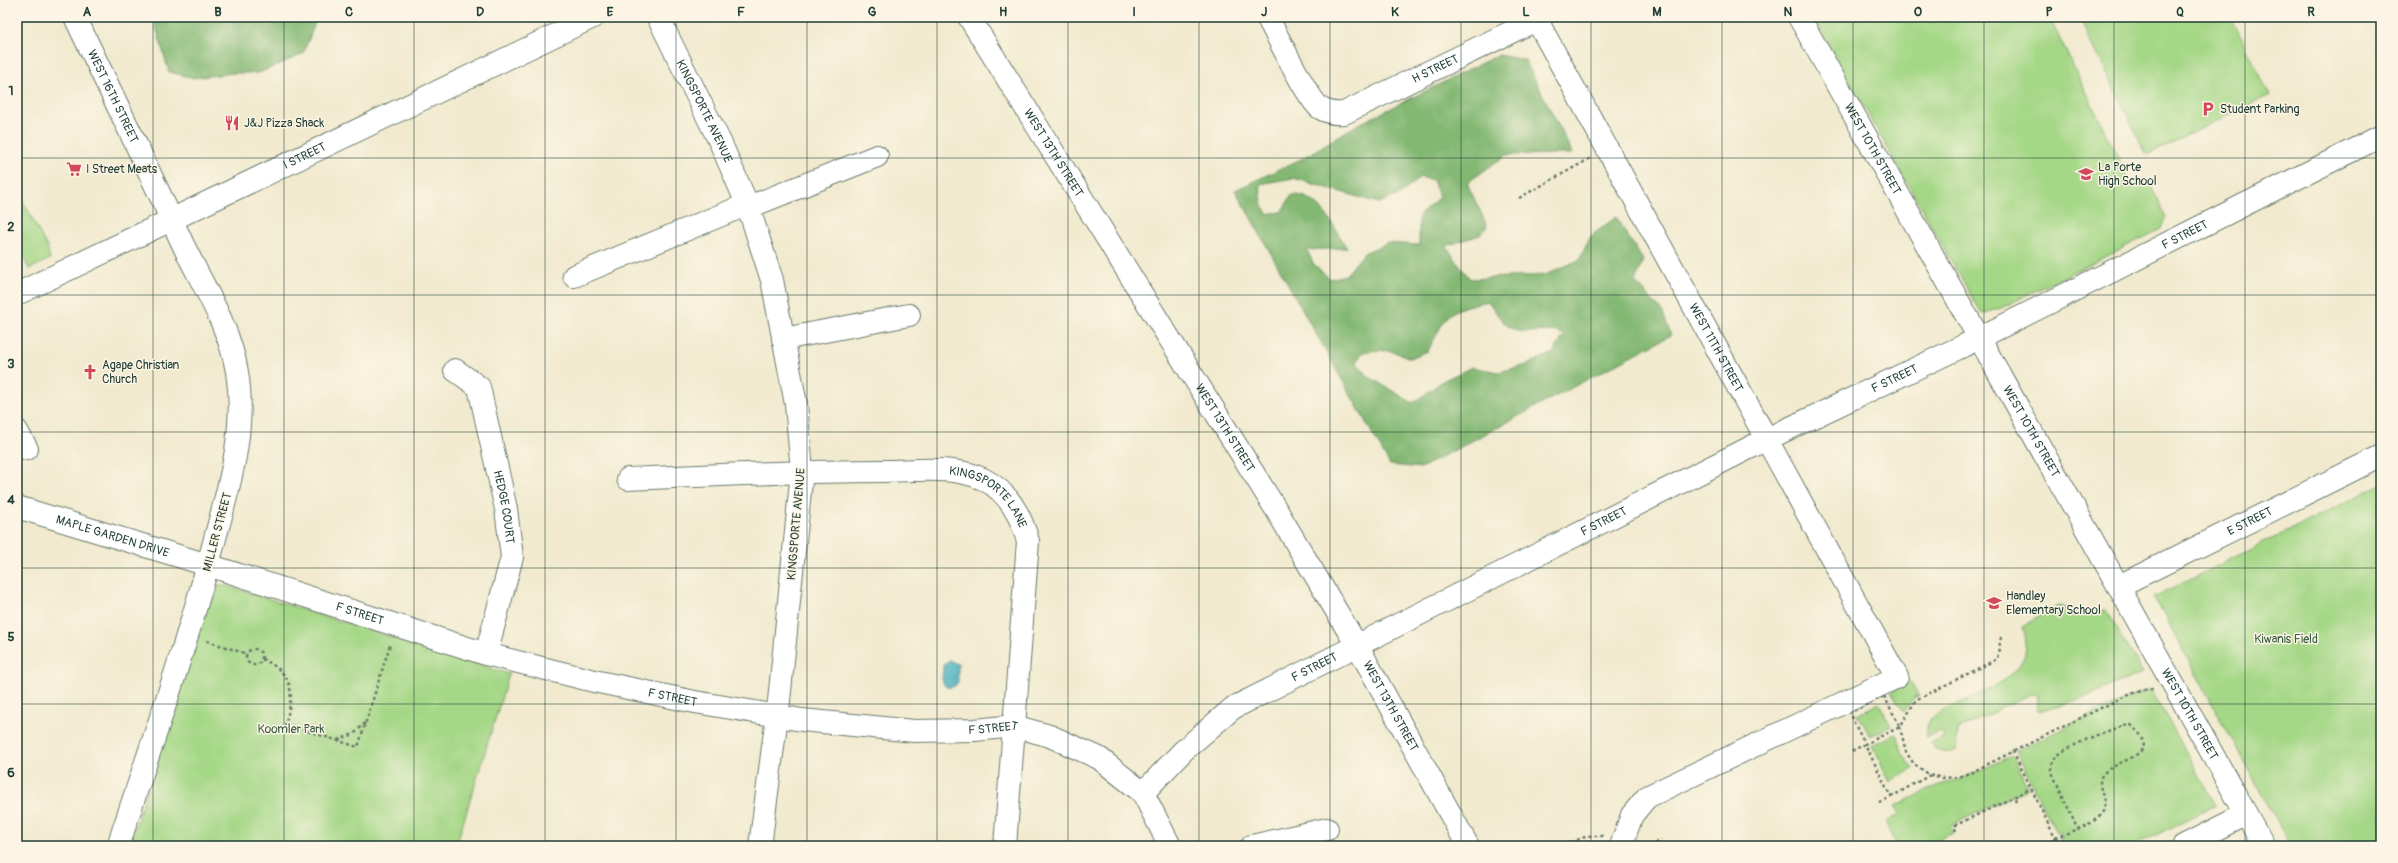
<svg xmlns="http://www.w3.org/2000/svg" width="2398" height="863" viewBox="0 0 2398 863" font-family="Pangolin,sans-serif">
<rect width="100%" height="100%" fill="#fcf5e5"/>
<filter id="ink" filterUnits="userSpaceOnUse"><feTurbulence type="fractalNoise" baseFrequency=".025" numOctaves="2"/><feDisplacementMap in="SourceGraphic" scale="8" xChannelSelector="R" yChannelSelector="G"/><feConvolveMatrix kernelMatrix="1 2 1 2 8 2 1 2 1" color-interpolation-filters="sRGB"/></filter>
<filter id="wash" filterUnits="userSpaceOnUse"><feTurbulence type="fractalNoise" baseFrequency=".012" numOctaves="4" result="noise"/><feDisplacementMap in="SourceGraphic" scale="16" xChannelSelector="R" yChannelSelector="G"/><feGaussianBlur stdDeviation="0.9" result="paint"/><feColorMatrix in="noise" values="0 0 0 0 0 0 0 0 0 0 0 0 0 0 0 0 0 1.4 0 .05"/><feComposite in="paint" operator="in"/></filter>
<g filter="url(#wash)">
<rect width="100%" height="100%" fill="#f1eacf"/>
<!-- green -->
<path fill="#a4d786" stroke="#628a5d" d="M 1813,17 L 2049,17 L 2131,184 L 2147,179 L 2149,183 L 2166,215 L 2161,229 L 1999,309 L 1982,313 L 1978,308 Z
M 2079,17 L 2231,17 L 2270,95 L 2147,155 Z
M 17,189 L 48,249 L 50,259 L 29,269 L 17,244 Z
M 2381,485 L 2381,846 L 2290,846 L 2154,597 Z
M 215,585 L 225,585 L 509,674 L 456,846 L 129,846 L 210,589 Z
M 2058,606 L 2085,613 L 2106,610 L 2143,673 L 2130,677 L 2089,696 L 2040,711 L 2037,709 L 2038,695 L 2030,694 L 1958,729 L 1956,750 C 1946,755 1937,752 1929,743 L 1940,740 L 1944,735 L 1943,732 L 1938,732 L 1927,738 L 1927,726 L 1931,718 C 1962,696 2045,682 2022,627 Z
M 1911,682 L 1919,696 L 1915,697 L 1903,712 L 1891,691 Z
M 2146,691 L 2152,691 L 2216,805 L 2134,846 L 2062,846 L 2059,840 L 2063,838 L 2060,832 L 2056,833 L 2016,751 L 2134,695 Z
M 1879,703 L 1891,726 L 1870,736 L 1858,714 Z
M 1895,734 L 1898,736 L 1902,753 L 1914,769 L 1890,782 L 1872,745 Z
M 2012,755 L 2028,788 L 1950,826 L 1953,833 L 1925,846 L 1897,846 L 1886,822 L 1900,814 L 1895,806 L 1946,782 L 1960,780 Z"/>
<!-- forest -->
<path fill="#83b873" stroke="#517a54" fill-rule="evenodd" d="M 153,17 L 321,17 L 316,21 L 303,54 L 259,73 L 234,73 L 193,78 L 169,72 Z
M 1498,55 L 1525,60 L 1573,154 L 1506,155 L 1467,183 L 1487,226 L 1480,235 L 1446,246 L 1470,279 L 1545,275 L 1579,260 L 1591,236 L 1616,217 L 1643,260 L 1635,282 L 1662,311 L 1671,335 L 1421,468 L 1390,465 L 1235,190 L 1303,158 L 1355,126 ZM 1420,177 L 1433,180 L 1439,197 L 1419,216 L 1419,245 L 1387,243 L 1364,253 L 1346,275 L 1330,279 L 1314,265 L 1307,250 L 1347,248 C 1334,228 1320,193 1292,195 L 1281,212 L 1267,214 L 1262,203 L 1260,184 L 1293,178 L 1379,203 L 1401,194 ZM 1488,301 C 1494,309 1500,320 1508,326 C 1526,339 1546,325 1564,335 L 1553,353 L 1527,365 L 1498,372 L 1472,367 L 1444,380 L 1413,403 L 1369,377 L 1356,362 L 1363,352 C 1381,349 1393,350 1410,358 L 1428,351 C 1448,314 1444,310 1488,301 Z"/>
<!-- water -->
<path fill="#3caabb" stroke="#2e7478" d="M 949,660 L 958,664 L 958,682 L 955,686 L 948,688 C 939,684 943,673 943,665 Z"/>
</g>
<g filter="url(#ink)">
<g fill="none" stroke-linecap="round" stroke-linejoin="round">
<!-- minor casing -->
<g stroke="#687a6a" stroke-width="24">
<g id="minor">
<path id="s1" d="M 75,17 C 110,90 146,164 180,238 C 200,282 229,323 237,372 C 247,431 228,489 213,546 C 186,647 151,746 118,846"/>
<path id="s2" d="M 658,17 L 721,144 L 748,206 L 772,280 L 796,404 L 802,471 L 779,701 L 760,846"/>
<path id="s3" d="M 969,17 L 1277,511 L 1362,654 L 1468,846"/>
<path id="s4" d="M 1267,17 C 1278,36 1306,97 1320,108 C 1328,113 1335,114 1344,113 L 1542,17"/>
<path id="s5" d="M 1535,17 L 1897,677 L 1647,797 L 1632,815 L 1621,846"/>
<path id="s6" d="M 1799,17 L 2264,846"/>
<path d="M 574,276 L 736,209 L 759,203 L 877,156"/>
<path id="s7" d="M 17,294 L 593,17"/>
<path d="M 783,339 L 909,315"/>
<path id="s8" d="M 455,370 L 479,387 L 506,509 L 512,557 L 486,654"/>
<path d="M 17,431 L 27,449"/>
<path id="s9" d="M 628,479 C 713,475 797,471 882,471 C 915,471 953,465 983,479 C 1008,491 1021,516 1028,541 L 1005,846"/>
<path id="s10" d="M 17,507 L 208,565 L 486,654 L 594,681 L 695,702 L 802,720 L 914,731 L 975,730 L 1014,726 L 1050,736 L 1099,758 L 1143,793 L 1170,846"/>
<path id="s11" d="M 2119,586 L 2381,456"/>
<path id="s12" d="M 1143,793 L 1183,751 L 1233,708 L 1767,439 L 1963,346 L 2381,136"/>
<path d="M 1252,846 L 1327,829"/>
<path d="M 2183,846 L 2246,814"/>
</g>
</g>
<!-- path -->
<path stroke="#687a6a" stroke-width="2.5" stroke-dasharray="3 3" stroke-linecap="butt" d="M 1519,198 L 1591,158
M 2001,637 L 1997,659 L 1916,700 L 1900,727 L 1906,752 L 1914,764 L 1930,775 L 1944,778 L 1958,777 L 1972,772 L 2115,701 L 2143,689 L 2153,689
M 207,641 L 247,654
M246 657a8 8 0 1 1 16 0a8 8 0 1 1-16 0Z
M 262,659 C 301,677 292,701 282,735
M 1884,696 L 1900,727 L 1865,744 L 1849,713 Z
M 285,724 L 358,747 L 390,645
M 338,740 L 354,734 L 365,723
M 1852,751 L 1865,744 L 1891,797 L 1877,803
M 2013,751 L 2059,846
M 1891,797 L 1930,775
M 2016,802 L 2014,797 L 2031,788
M 1956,831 L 1954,826 L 2014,797
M 2055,838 C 2067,833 2090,825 2099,817 C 2113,804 2093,786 2103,774 C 2117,758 2167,756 2131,725 C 2117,725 2066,747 2057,756 C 2052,761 2052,765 2051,770 L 2077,828
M 1560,846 L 1588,836 L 1603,836
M 1650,846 L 1661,840"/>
<!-- minor -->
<use href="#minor" stroke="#fff" stroke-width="22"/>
</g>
</g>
<!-- grid -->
<path fill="none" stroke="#1f3d34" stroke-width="1" stroke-opacity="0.55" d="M 153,17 L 153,846M 284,17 L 284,846M 414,17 L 414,846M 545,17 L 545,846M 676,17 L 676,846M 807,17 L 807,846M 937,17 L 937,846M 1068,17 L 1068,846M 1199,17 L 1199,846M 1330,17 L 1330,846M 1461,17 L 1461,846M 1591,17 L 1591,846M 1722,17 L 1722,846M 1853,17 L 1853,846M 1984,17 L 1984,846M 2114,17 L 2114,846M 2245,17 L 2245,846M 17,158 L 2381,158M 17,295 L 2381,295M 17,432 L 2381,432M 17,568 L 2381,568M 17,704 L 2381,704"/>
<!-- icons -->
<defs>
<g id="parking-bare" transform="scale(1.2)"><path d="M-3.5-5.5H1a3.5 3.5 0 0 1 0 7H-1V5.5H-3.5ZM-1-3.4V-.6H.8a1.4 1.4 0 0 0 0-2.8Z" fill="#d1495b" stroke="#fcf5e5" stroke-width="2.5" paint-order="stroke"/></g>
<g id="restaurant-bare" transform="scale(1.2)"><path d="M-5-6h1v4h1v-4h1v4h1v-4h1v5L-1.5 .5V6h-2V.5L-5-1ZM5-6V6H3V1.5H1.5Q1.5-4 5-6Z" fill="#d1495b" stroke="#fcf5e5" stroke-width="2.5" paint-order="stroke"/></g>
<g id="supermarket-bare" transform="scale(1.2)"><path d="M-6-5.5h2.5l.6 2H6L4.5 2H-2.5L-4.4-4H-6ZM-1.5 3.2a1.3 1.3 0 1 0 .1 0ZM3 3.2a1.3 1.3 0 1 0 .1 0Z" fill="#d1495b" stroke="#fcf5e5" stroke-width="2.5" paint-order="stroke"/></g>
<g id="school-bare" transform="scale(1.2)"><path d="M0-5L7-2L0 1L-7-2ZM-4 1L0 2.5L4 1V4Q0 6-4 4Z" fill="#d1495b" stroke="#fcf5e5" stroke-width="2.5" paint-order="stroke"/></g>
<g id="church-bare" transform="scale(1.2)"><path d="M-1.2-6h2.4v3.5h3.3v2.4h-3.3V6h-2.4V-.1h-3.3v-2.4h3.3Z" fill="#d1495b" stroke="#fcf5e5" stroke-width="2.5" paint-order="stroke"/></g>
</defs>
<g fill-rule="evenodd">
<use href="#parking-bare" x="2208" y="109"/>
<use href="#restaurant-bare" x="232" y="123"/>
<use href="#supermarket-bare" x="74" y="169"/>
<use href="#school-bare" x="2086" y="174"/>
<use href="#church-bare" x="90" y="372"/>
<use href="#school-bare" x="1994" y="603"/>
</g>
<g text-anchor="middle" stroke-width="3" stroke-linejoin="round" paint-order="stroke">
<!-- street labels -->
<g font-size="12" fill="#1f3d34" stroke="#fcf5e5">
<text dy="4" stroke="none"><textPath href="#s4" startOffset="232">H STREET</textPath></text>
<text dy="4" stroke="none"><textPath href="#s1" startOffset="88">WEST 16TH STREET</textPath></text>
<text dy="4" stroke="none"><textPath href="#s2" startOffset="105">KINGSPORTE AVENUE</textPath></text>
<text dy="4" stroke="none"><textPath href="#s6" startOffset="151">WEST 10TH STREET</textPath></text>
<text dy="4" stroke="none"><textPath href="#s3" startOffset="160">WEST 13TH STREET</textPath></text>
<text dy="4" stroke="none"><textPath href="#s7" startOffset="319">I STREET</textPath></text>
<text dy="4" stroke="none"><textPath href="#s12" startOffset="1187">F STREET</textPath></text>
<text dy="4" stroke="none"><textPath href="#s5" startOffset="377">WEST 11TH STREET</textPath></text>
<text dy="4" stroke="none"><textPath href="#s12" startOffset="863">F STREET</textPath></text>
<text dy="4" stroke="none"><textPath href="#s3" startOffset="484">WEST 13TH STREET</textPath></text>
<text dy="4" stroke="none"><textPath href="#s6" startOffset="475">WEST 10TH STREET</textPath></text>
<text dy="4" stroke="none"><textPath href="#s9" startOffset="371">KINGSPORTE LANE</textPath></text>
<text dy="4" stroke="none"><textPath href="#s8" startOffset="152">HEDGE COURT</textPath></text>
<text dy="4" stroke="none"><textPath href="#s12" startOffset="539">F STREET</textPath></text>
<text dy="4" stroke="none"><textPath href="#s11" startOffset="146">E STREET</textPath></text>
<text transform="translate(796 524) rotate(-85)" y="4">KINGSPORTE AVENUE</text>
<text transform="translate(217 532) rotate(-75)" y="4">MILLER STREET</text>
<text dy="4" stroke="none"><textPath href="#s10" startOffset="100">MAPLE GARDEN DRIVE</textPath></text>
<text dy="4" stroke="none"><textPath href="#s10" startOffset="359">F STREET</textPath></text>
<text dy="4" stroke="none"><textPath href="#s12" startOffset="215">F STREET</textPath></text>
<text dy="4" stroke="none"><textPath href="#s10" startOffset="683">F STREET</textPath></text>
<text dy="4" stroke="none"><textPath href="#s3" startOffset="808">WEST 13TH STREET</textPath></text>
<text dy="4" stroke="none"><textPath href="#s6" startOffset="799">WEST 10TH STREET</textPath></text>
<text dy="4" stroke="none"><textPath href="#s10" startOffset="1006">F STREET</textPath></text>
</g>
<!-- poi labels -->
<g font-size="12" fill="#1f3d34" stroke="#fcf5e5" text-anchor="start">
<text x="2220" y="113">Student Parking</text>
<text x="244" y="127">J&amp;J Pizza Shack</text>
<text x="2098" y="171">La Porte<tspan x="2098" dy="14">High School</tspan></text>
<text x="86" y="173">I Street Meats</text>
<text x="102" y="369">Agape Christian<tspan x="102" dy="14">Church</tspan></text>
<text x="2006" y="600">Handley<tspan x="2006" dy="14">Elementary School</tspan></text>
</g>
<!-- park labels -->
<g font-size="12" fill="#3a5c44" stroke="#fcf5e5">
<text x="2286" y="643">Kiwanis Field</text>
<text x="291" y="733">Koomler Park</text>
</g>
</g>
<!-- margin -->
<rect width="2398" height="863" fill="none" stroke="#fcf5e5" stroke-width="44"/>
<rect x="22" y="22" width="2354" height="819" fill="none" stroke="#1f3d34" stroke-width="1.5"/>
<g font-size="13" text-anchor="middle" font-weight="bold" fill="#1f3d34">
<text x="87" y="16">A</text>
<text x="218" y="16">B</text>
<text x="349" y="16">C</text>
<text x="480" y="16">D</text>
<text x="610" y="16">E</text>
<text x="741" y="16">F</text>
<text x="872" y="16">G</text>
<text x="1003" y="16">H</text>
<text x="1134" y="16">I</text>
<text x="1264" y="16">J</text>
<text x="1395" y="16">K</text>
<text x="1526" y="16">L</text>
<text x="1657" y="16">M</text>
<text x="1788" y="16">N</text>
<text x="1918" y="16">O</text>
<text x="2049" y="16">P</text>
<text x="2180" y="16">Q</text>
<text x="2311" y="16">R</text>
<text x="11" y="95">1</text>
<text x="11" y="231">2</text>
<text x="11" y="368">3</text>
<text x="11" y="504">4</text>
<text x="11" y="641">5</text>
<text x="11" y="777">6</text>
</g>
</svg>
